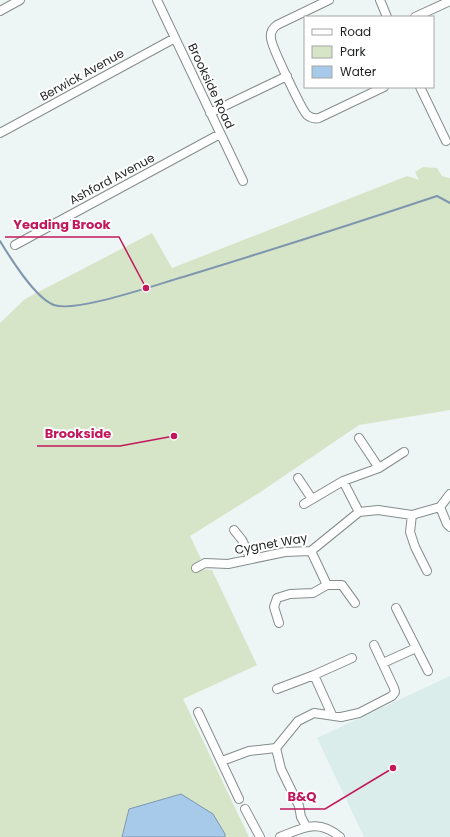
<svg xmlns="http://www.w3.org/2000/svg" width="450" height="837" viewBox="0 0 450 837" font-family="Poppins,sans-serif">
<rect width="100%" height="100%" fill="#eef6f5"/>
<!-- built -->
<path fill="#dbedea" d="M 450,676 L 450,837 L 364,837 L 317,738 Z"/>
<!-- green -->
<path fill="#d6e4c7" d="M 423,167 L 437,168 L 442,176 L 450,178 L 450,410 L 359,425 L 259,493 L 190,536 L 201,559 L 194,564 L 197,571 L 201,569 L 212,570 L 257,665 L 183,699 L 249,837 L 225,837 L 225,834 L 130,809 L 122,837 L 0,837 L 0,323 L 25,299 L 152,233 L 172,268 L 407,176 L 419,180 L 415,172 Z"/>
<!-- water -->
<path fill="#a7caea" stroke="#7e97ae" d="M 181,794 L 213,814 L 225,834 L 225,837 L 122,837 L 129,809 Z"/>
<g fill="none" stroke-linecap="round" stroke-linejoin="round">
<!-- stream -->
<path stroke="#7e97ae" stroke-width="2" d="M 0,241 C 11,259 35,298 54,305 C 76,313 158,284 183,277 C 268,251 353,224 437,196 L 450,203"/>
<!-- street casing -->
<g stroke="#858c8b" stroke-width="10">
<path id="street" d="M 157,0 L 243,181
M 329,0 L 277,25 C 273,28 270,32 271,38 C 271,46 302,110 307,115 C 311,118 315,119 319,118 L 384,87
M 380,0 L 387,17
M 0,11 L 20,0
M 415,17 L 450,1
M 420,87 L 446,141
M 210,113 L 287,76
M 0,133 L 175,38
M 15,245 L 220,134
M 359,438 L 379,468
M 298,478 L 312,499
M 343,481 L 359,512
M 304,504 L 343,481 L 379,468 L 404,452
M 440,507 L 447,524 L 450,527
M 412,515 L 410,532 L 415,547 L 427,571
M 234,530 L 242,540 L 251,559
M 311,551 L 327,585
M 196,568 L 205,563 L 228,564 L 285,552 L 311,551 L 359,512 L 378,510 L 412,515 L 440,507 L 450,494
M 396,608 L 428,671
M 279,623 L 274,607 L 277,598 L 290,594 L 313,593 L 327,585 L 342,585 L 355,603
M 383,663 L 416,648
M 277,689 L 314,675
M 198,712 L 239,799
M 332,715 L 314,675 L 352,658
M 222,761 L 249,751 L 276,748
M 245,809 L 260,837
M 306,826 L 301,817 L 299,806 L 281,769 L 276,748 L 298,721 L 314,713 L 341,717 L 359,713 L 392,696 L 395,692 L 394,688 L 374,645
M 280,837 C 303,828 318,818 340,837"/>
</g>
<!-- street -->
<use href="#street" stroke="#fff" stroke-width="8"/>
</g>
<g text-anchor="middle" stroke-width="4" stroke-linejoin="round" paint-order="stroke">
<!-- street labels -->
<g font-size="12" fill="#1f2121" stroke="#fff">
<text transform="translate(82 75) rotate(-29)" y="4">Berwick Avenue</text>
<text transform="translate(211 86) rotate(65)" y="4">Brookside Road</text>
<text transform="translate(112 179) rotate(-28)" y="4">Ashford Avenue</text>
<text transform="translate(271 544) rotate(-10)" y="4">Cygnet Way</text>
</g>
</g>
<!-- callouts -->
<path fill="none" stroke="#c2185b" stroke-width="1.5" d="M146 288L119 237H5M174 436L120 446H37M393 768L325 809H280"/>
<g fill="#c2185b" stroke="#fff" stroke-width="1.5">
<circle cx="146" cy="288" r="4"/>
<circle cx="174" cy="436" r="4"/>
<circle cx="393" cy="768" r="4"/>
</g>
<g font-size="13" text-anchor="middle" font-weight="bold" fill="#c2185b" stroke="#fff" stroke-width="4" stroke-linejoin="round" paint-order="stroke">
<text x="62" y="229">Yeading Brook</text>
<text x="78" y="438">Brookside</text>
<text x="302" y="801">B&amp;Q</text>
</g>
<!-- legend -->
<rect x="304" y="16" width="130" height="72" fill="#ffffff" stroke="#a5a6a6"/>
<rect x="312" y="29" width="20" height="6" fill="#ffffff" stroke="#a5a6a6"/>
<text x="340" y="36" font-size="12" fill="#1f2121">Road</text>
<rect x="312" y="46" width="20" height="12" fill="#d6e4c7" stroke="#a5a6a6"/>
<text x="340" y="56" font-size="12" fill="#1f2121">Park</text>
<rect x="312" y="66" width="20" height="12" fill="#a7caea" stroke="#a5a6a6"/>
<text x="340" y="76" font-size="12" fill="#1f2121">Water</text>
</svg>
